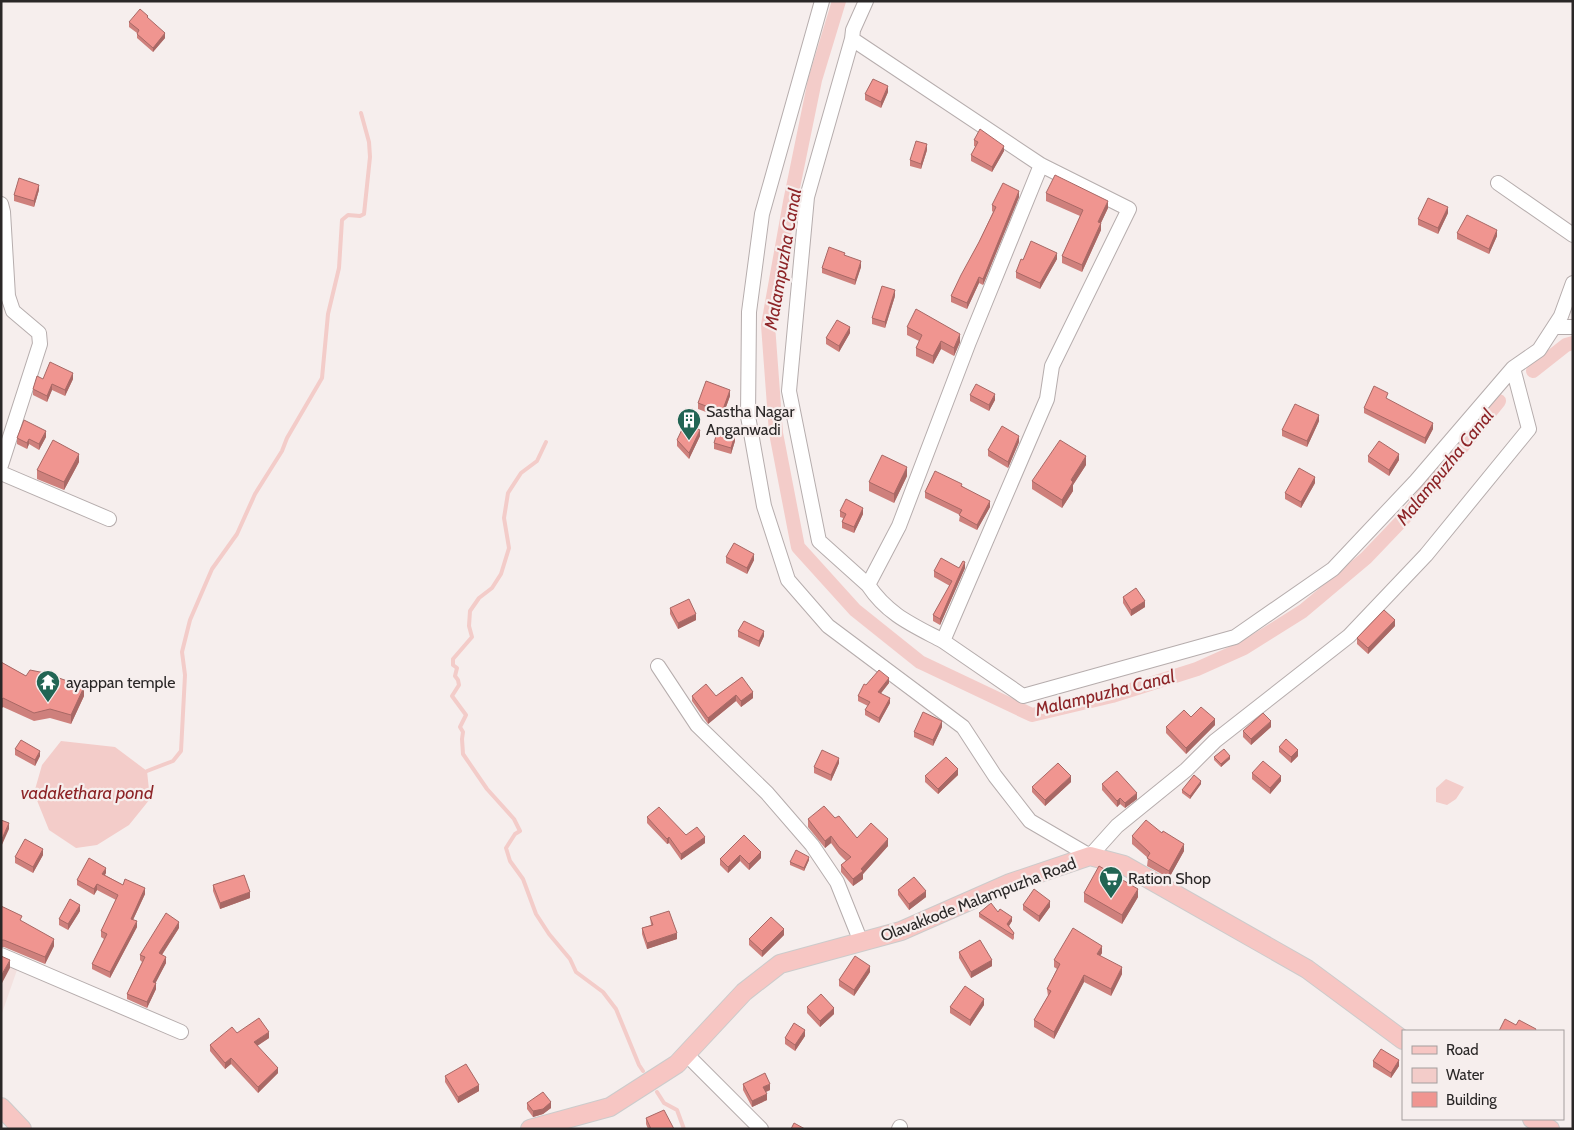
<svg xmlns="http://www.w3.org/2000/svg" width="1574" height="1130" viewBox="0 0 1574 1130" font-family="Cabin,sans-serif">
<rect width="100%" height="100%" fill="#f6eeed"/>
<!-- built -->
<path fill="#f3e1df" d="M 1,962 L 17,970 L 1,1016 Z"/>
<!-- water -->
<path fill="#f3ccc9" d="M 61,741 L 115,747 L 147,771 L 150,799 L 129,825 L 97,845 L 76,848 L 49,830 L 34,793 L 42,765 Z
M 1446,779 L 1464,787 L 1456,799 L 1447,805 L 1436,802 L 1436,788 Z"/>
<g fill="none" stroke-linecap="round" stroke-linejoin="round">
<!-- stream -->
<path stroke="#f3ccc9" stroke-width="4" d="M 546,442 L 537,461 L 521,473 L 508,493 L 504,518 L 509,548 L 501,574 L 492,588 L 479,598 L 470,611 L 469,626 L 472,637 L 453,659 L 453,665 L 457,668 L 455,676 L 458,680 L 459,685 L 452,696 L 466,715 L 460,727 L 463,732 L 462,739 L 463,754 L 487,789 L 514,819 L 520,831 L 515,834 L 506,848 L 510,861 L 523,879 L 536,914 L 549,934 L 570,959 L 576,972 L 603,992 L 616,1009 L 639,1065 L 643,1071
M 147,771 L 173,761 L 181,751 L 185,675 L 182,652 L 190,620 L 212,569 L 237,534 L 255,494 L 282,451 L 287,438 L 322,378 L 328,314 L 339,268 L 342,220 L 348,215 L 360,216 L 364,214 L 370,157 L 369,142 L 361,113
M 657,1092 L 664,1103 L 677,1110 L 684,1129"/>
<!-- canal -->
<path stroke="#f3ccc9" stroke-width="14" d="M 839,1 L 815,80 L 790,202 L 768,325 L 776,433 L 798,547 L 855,610 L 920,662 L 1032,715 L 1112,696 L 1197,669 L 1244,648 L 1303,611 L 1366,558 L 1409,513 L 1499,401
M 1533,371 L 1566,345 L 1573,343"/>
<!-- minor casing -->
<g stroke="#b6adad" stroke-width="16">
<path id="minor" d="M 822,1 L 762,214 L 749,312 L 748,416 L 764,506 L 788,580 L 828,626 L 963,727 L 995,776 L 1030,821 L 1090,856 L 1117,826 L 1186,770 L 1215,741 L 1349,636 L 1426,555 L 1529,429 L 1513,368 L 1539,350 L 1561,316 L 1573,283
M 866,1 L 853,30 L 852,39 L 1041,165 L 1129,209 L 1052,366 L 1047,399 L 943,641 C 913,625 888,615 868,585 L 899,526 L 969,342 L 1041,165
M 852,39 L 807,197 L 789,391 L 819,541 L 868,585
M 1498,183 L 1573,235
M 1,204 L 3,212 L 8,296 L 13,311 L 39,333 L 40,344 L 1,465
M 1554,327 L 1573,327
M 1,473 L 109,519
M 943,641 L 1023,696 L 1235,637 L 1333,569 L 1416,481 L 1513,368
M 658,666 L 697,725 L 767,793 L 812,845 L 837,882 L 861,942
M 1,955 L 181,1032
M 686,1054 L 761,1129
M 899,1129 L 900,1127"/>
</g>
<!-- major casing -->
<g stroke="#cccbcb" stroke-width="20">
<path id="major" d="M 1,1107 L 22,1129
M 1532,1119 L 1550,1129
M 530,1129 L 610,1107 L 677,1064 L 744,992 L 780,964 L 901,931 L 1010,883 L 1090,856 L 1124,865 L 1307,969 L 1403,1040"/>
</g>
<!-- minor -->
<use href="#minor" stroke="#fff" stroke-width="14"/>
<!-- major -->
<use href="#major" stroke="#f7c6c3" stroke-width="18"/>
</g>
<!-- wall -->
<path fill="#ce807c" d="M 148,19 L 165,38 L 153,52 L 137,38 L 137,33 L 129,27 L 129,22 Z
M 888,92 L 881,108 L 865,100 L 865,94 Z
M 974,140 L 1004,151 L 992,172 L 971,161 L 971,155 L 976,147 L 974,146 Z
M 927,150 L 921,169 L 910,166 L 910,160 Z
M 39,190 L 34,207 L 14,201 L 14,195 Z
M 1046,193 L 1108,208 L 1101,223 L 1101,230 L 1082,272 L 1062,263 L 1062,256 L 1080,216 L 1046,201 Z
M 1019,197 L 983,285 L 979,283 L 967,309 L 951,302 L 951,296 L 979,242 L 993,212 L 992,211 L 992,205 Z
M 1448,213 L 1438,234 L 1418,225 L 1418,219 Z
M 1457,233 L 1497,236 L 1489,254 L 1457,239 Z
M 1057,259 L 1040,289 L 1016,278 L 1016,272 L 1023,260 Z
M 861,267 L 855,285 L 822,273 L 822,268 Z
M 895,296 L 885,328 L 872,324 L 872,318 Z
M 907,327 L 960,342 L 954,356 L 941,349 L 933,364 L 916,356 L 916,348 L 919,341 L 907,335 Z
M 850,333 L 839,352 L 826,344 L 826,338 Z
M 43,379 L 73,379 L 65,396 L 52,390 L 47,402 L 33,395 L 33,389 Z
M 970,395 L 995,400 L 989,411 L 970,401 Z
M 730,396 L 722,418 L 698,409 L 698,403 Z
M 1364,408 L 1433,429 L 1425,444 L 1364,413 Z
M 1319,421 L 1307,447 L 1282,436 L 1282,430 Z
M 700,436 L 689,459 L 677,446 L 677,440 Z
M 46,437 L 39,450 L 29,444 L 27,449 L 17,444 L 17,438 Z
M 735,441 L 731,454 L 714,449 L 714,443 Z
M 1019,442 L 1008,468 L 988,456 L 988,450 Z
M 1368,456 L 1399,460 L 1389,476 L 1368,462 Z
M 79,462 L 64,490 L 37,479 L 37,470 Z
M 1086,465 L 1073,485 L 1073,491 L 1062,508 L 1032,489 L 1032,481 Z
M 907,476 L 894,503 L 869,491 L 869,482 Z
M 1315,483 L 1301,508 L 1285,499 L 1285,493 Z
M 962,486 L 990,507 L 977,530 L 959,521 L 960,515 L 925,498 L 925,492 Z
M 840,511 L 863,514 L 854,533 L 842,528 L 842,522 L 843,518 L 840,517 Z
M 726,557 L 754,560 L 747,574 L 726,563 Z
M 959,568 L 965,568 L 940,625 L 933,621 L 933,615 L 950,586 L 934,577 L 934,571 Z
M 1123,597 L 1145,607 L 1131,616 L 1123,603 Z
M 670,608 L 696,620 L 678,629 L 670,614 Z
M 1395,626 L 1368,654 L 1357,644 L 1357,638 Z
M 738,631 L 764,636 L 759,647 L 738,637 Z
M 1,662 L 26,676 L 84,696 L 71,724 L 50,718 L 34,721 L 3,707 Z
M 742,677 L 753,698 L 741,707 L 736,701 L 708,724 L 692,701 L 692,696 L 716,696 Z
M 889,683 L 881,693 L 890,703 L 879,723 L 865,715 L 865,710 L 868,706 L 858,701 L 858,696 L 866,685 Z
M 1191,717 L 1215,725 L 1186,754 L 1166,733 L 1166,727 Z
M 942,727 L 933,746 L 914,737 L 914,732 Z
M 1271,727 L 1251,745 L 1243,737 L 1243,731 Z
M 1279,747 L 1298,756 L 1291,763 L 1279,752 Z
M 15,749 L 40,756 L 35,766 L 15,755 Z
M 1214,757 L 1230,759 L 1221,767 L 1214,760 Z
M 839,763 L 831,781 L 814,773 L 814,767 Z
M 1252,773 L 1281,781 L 1270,794 L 1252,779 Z
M 958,775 L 938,794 L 925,782 L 925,776 Z
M 1071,782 L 1045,806 L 1032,792 L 1032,787 Z
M 1102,784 L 1137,799 L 1125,808 L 1120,804 L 1117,807 L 1102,790 Z
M 1201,784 L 1190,799 L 1182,793 L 1182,790 Z
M 647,817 L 686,835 L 705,843 L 681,860 L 669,843 L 667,844 L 647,823 Z
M 835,818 L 857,838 L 888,846 L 863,874 L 863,879 L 853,886 L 841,872 L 841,865 L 846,861 L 839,854 L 831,843 L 825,848 L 808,827 L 808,819 Z
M 1162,833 L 1184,851 L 1169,878 L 1147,866 L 1148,858 L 1132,844 L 1132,836 Z
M 744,835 L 761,858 L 749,870 L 740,861 L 728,873 L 720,865 L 720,859 Z
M 43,855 L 33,873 L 15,863 L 15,857 Z
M 809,860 L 804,871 L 790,865 L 790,862 Z
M 106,873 L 105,875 L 123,885 L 145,894 L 133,920 L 137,927 L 110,978 L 92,969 L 92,964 L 104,939 L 101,937 L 101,931 L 116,900 L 97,890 L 94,895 L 77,885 L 77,880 Z
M 213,885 L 250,898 L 220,909 L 213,891 Z
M 898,890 L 926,897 L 909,910 L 898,895 Z
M 1084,893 L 1138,897 L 1122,924 L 1084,902 Z
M 1023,905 L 1050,907 L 1039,922 L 1023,910 Z
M 1,906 L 54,946 L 45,964 L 4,947 L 1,947 Z
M 80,911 L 68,930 L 59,925 L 59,919 Z
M 998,912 L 1012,921 L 1009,926 L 1014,933 L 1014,938 L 1013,940 L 979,917 L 979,913 Z
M 650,917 L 677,939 L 647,949 L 642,934 L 642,928 L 651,925 Z
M 179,928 L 162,955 L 166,963 L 155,983 L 156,989 L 147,1008 L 127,999 L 127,994 L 142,962 L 140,960 L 140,955 Z
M 784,935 L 762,957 L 749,945 L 749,939 Z
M 959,952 L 992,966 L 971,978 L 959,958 Z
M 1102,953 L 1100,956 L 1122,974 L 1111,996 L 1084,982 L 1054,1039 L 1034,1027 L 1034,1020 L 1048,996 L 1047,989 L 1057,969 L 1054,967 L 1054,960 Z
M 870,972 L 854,996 L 839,986 L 839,980 Z
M 984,1005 L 970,1026 L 950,1013 L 950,1007 Z
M 807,1007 L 834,1014 L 820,1027 L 807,1013 Z
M 237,1033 L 269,1038 L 257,1046 L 278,1073 L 258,1093 L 231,1064 L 225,1069 L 210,1051 L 210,1045 Z
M 805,1036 L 795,1051 L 785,1044 L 785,1038 Z
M 1373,1061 L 1399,1066 L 1391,1078 L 1373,1067 Z
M 445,1076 L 479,1091 L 458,1103 L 445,1082 Z
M 743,1084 L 770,1090 L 766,1092 L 767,1100 L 752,1107 L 743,1090 Z
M 527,1103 L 551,1108 L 543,1114 L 533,1117 L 527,1109 Z
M 646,1118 L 674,1129 L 648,1129 L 646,1124 Z"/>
<!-- shaded-wall -->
<path fill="#a86865" d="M 165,33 L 165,38 L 153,52 L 153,48 Z
M 888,86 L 888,92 L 881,108 L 881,102 Z
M 927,144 L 927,150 L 921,169 L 921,164 Z
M 1004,146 L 1004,151 L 992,172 L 992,167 Z
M 39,185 L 39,190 L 34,207 L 34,201 Z
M 1019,191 L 1019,197 L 983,285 L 983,279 Z
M 1108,201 L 1108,208 L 1098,229 L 1098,222 Z
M 1448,207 L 1448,213 L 1438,234 L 1438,228 Z
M 1101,223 L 1101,230 L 1082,272 L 1082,265 Z
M 1497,230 L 1497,236 L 1489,254 L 1489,249 Z
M 1057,253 L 1057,259 L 1040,289 L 1040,283 Z
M 861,261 L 861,267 L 855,285 L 855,280 Z
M 979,277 L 979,283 L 967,309 L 967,303 Z
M 895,290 L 895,296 L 885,328 L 885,322 Z
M 850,327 L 850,333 L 839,352 L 839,346 Z
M 960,334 L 960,342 L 954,356 L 954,348 Z
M 941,341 L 941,349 L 933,364 L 933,356 Z
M 73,373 L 73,379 L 65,396 L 65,390 Z
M 52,384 L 52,390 L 47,402 L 47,396 Z
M 730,390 L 730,396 L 722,418 L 722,412 Z
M 995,394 L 995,400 L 989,411 L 989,405 Z
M 1319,415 L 1319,421 L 1307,447 L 1307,441 Z
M 1433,423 L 1433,429 L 1425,444 L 1425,438 Z
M 700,430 L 700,436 L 689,459 L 689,453 Z
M 46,431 L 46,437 L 39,450 L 39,444 Z
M 735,435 L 735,441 L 731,454 L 731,448 Z
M 1019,436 L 1019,442 L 1008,468 L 1008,462 Z
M 29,439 L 29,444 L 27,449 L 27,443 Z
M 79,454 L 79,462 L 64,490 L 64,482 Z
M 1399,454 L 1399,460 L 1389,476 L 1389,470 Z
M 1086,456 L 1086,465 L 1073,485 L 1073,491 L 1062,508 L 1062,500 L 1071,480 Z
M 907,467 L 907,476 L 894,503 L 894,494 Z
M 1315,477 L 1315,483 L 1301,508 L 1301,502 Z
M 990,501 L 990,507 L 977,530 L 977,525 Z
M 863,508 L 863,514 L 854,533 L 854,527 Z
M 754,554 L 754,560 L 747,574 L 747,568 Z
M 965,562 L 965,568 L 940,625 L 940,619 Z
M 1145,601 L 1145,607 L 1131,616 L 1131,610 Z
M 696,614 L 696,620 L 678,629 L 678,623 Z
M 1395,620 L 1395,626 L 1368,654 L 1368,648 Z
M 764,631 L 764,636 L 759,647 L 759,641 Z
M 889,678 L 889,683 L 878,697 L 878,692 Z
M 84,687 L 84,696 L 71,724 L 71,715 Z
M 753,692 L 753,698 L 741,707 L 741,701 Z
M 736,695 L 736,701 L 708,724 L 708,718 Z
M 3,698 L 3,707 L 1,709 L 1,700 Z
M 890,698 L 890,703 L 879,723 L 879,718 Z
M 1215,719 L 1215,725 L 1186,754 L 1186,748 Z
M 942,721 L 942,727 L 933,746 L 933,740 Z
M 1271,721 L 1271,727 L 1251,745 L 1251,739 Z
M 1298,750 L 1298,756 L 1291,763 L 1291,757 Z
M 40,751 L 40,756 L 35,766 L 35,760 Z
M 1230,756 L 1230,759 L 1221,767 L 1221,764 Z
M 839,758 L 839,763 L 831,781 L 831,775 Z
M 958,769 L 958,775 L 938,794 L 938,789 Z
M 1071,776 L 1071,782 L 1045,806 L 1045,800 Z
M 1281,776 L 1281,781 L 1270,794 L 1270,788 Z
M 1201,781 L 1201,784 L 1190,799 L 1190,796 Z
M 1137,793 L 1137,799 L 1125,808 L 1125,803 Z
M 1120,798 L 1120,804 L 1117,807 L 1117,801 Z
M 9,823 L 9,829 L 1,847 L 1,841 Z
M 831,836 L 831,843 L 825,848 L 825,841 Z
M 669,837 L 669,843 L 667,844 L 667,839 Z
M 705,837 L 705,843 L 681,860 L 681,854 Z
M 888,839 L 888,846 L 863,874 L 863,879 L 853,886 L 853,879 L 861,869 Z
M 1184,844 L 1184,851 L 1169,878 L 1169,871 Z
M 43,849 L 43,855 L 33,873 L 33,867 Z
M 761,852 L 761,858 L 749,870 L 749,864 Z
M 740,855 L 740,861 L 728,873 L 728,867 Z
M 809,857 L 809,860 L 804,871 L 804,868 Z
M 106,868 L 106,873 L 102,879 L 102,874 Z
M 97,884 L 97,890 L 94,895 L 94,889 Z
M 145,888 L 145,894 L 131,924 L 131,919 Z
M 1138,889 L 1138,897 L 1122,924 L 1122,915 Z
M 926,891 L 926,897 L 909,910 L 909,904 Z
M 250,892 L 250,898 L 220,909 L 220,903 Z
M 1050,901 L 1050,907 L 1039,922 L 1039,916 Z
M 80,905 L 80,911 L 68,930 L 68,924 Z
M 1012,917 L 1012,921 L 1007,929 L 1007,924 Z
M 137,921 L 137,927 L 110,978 L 110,972 Z
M 179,922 L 179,928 L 159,959 L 159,953 Z
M 784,929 L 784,935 L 762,957 L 762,951 Z
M 677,933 L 677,939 L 647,949 L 647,943 Z
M 54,939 L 54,946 L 45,964 L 45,957 Z
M 1102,946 L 1102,953 L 1097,961 L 1097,954 Z
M 166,957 L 166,963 L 153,988 L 153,982 Z
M 10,960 L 10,968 L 1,985 L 1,976 Z
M 992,960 L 992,966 L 971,978 L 971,972 Z
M 870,966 L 870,972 L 854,996 L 854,990 Z
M 1122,967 L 1122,974 L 1111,996 L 1111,989 Z
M 1084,975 L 1084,982 L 1054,1039 L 1054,1032 Z
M 156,983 L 156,989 L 147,1008 L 147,1002 Z
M 984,999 L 984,1005 L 970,1026 L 970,1020 Z
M 834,1008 L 834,1014 L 820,1027 L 820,1021 Z
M 805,1030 L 805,1036 L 795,1051 L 795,1045 Z
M 269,1032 L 269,1038 L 254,1048 L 254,1042 Z
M 231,1058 L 231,1064 L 225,1069 L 225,1063 Z
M 1399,1060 L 1399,1066 L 1391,1078 L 1391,1073 Z
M 278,1068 L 278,1073 L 258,1093 L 258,1087 Z
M 770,1084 L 770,1090 L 763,1093 L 763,1087 Z
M 479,1085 L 479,1091 L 458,1103 L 458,1097 Z
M 767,1094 L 767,1100 L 752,1107 L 752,1101 Z
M 551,1102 L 551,1108 L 543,1114 L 533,1117 L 533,1111 Z"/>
<!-- building -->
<path fill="#f09590" stroke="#a86865" d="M 140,9 L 148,16 L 147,17 L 165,33 L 153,48 L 137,34 L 139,30 L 129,22 Z
M 873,79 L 888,86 L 881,102 L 865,94 Z
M 980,129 L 1004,146 L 992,167 L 971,155 L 978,142 L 974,140 Z
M 916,141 L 927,144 L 921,164 L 910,160 Z
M 1055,175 L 1108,201 L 1098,222 L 1101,223 L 1082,265 L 1062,256 L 1083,210 L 1046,193 Z
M 19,178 L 39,185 L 34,201 L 14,195 Z
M 1003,183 L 1019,191 L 983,279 L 979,277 L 967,303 L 951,296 L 961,275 L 979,242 L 996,207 L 992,205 Z
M 1428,198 L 1448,207 L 1438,228 L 1418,219 Z
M 1467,215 L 1497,230 L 1489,249 L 1457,233 Z
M 1031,241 L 1057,253 L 1040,283 L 1016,272 L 1021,259 L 1023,260 Z
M 829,247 L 845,253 L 844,255 L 861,261 L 855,280 L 822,268 Z
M 882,286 L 895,290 L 885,322 L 872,318 Z
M 916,309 L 960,334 L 954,348 L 941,341 L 933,356 L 916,348 L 922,335 L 907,327 Z
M 837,320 L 850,327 L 839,346 L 826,338 Z
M 50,362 L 73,373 L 65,390 L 52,384 L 47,396 L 33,389 L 37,376 L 43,379 Z
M 706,381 L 730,390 L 722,412 L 698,403 Z
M 976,384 L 995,394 L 989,405 L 970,395 Z
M 1374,386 L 1388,393 L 1386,398 L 1433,423 L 1425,438 L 1364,408 Z
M 1295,404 L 1319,415 L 1307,441 L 1282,430 Z
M 24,420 L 46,431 L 39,444 L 29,439 L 27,443 L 17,438 Z
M 685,423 L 700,430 L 689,453 L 677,440 Z
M 1002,426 L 1019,436 L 1008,462 L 988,450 Z
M 718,429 L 735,435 L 731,448 L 714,443 Z
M 53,440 L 79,454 L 64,482 L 37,470 Z
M 1060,440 L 1086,456 L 1071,480 L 1073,482 L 1062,500 L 1032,481 Z
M 1379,441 L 1399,454 L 1389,470 L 1368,456 Z
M 882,455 L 907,467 L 894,494 L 869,482 Z
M 1299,468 L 1315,477 L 1301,502 L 1285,493 Z
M 935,471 L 962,484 L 961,486 L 990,501 L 977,525 L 959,515 L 962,510 L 925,492 Z
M 846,499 L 863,508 L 854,527 L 842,522 L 846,514 L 840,511 Z
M 734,543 L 754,554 L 747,568 L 726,557 Z
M 941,558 L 959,568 L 963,561 L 965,562 L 940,619 L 933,615 L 952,581 L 934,571 Z
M 1136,588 L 1145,601 L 1131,610 L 1123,597 Z
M 689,599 L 696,614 L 678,623 L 670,608 Z
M 1384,610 L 1395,620 L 1368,648 L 1357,638 Z
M 744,621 L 764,631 L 759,641 L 738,631 Z
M 1,662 L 26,676 L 30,670 L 45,673 L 84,687 L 71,715 L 50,709 L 34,713 L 3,698 L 1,700 Z
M 879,670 L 889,678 L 878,692 L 890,698 L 879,718 L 865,710 L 870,702 L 858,696 L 864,684 L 866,685 Z
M 742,677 L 753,692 L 741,701 L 736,695 L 708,718 L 692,696 L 706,684 L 716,696 Z
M 1201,707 L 1215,719 L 1186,748 L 1166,727 L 1184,710 L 1191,717 Z
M 923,712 L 942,721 L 933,740 L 914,732 Z
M 1263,713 L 1271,721 L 1251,739 L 1243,731 Z
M 1286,739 L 1298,750 L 1291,757 L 1279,747 Z
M 21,740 L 40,751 L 35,760 L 15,749 Z
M 1224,749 L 1230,756 L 1221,764 L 1214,757 Z
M 822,750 L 839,758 L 831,775 L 814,767 Z
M 946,757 L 958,769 L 938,789 L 925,776 Z
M 1263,761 L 1281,776 L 1270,788 L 1252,773 Z
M 1058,763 L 1071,776 L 1045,800 L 1032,787 Z
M 1117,771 L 1137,793 L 1125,803 L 1120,798 L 1117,801 L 1102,784 Z
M 1194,775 L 1201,781 L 1190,796 L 1182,790 Z
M 824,806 L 835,818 L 839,816 L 857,838 L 871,823 L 888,839 L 861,869 L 863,871 L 853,879 L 841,865 L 851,857 L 839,847 L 831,836 L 825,841 L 808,819 Z
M 659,807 L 686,835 L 697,827 L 705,837 L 681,854 L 669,837 L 667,839 L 647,817 Z
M 1,820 L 9,823 L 1,841 Z
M 1146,820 L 1162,833 L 1163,831 L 1184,844 L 1169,871 L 1147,858 L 1150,853 L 1132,836 Z
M 744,835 L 761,852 L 749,864 L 740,855 L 728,867 L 720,859 Z
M 25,839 L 43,849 L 33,867 L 15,857 Z
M 796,850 L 809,857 L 804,868 L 790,862 Z
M 89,858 L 106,868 L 102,874 L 123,885 L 125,879 L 145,888 L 131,919 L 137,921 L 110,972 L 92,964 L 107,934 L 101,931 L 118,895 L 97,884 L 94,889 L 77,880 Z
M 1099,866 L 1138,889 L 1122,915 L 1084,893 Z
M 244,875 L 250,892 L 220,903 L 213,885 Z
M 914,877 L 926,891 L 909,904 L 898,890 Z
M 1034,889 L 1050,901 L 1039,916 L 1023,905 Z
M 70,899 L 80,905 L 68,924 L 59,919 Z
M 991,903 L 998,912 L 1000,909 L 1012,917 L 1007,924 L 1014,933 L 1013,935 L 979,913 Z
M 1,906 L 22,916 L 20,920 L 54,939 L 45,957 L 4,940 L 1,940 Z
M 669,911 L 677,933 L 647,943 L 642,928 L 653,925 L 650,917 Z
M 166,913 L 179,922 L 159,953 L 166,957 L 153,982 L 156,983 L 147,1002 L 127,994 L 145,957 L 140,955 Z
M 771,917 L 784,929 L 762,951 L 749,939 Z
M 1073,928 L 1102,946 L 1097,954 L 1122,967 L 1111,989 L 1084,975 L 1054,1032 L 1034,1020 L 1051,991 L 1047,989 L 1060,964 L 1054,960 Z
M 980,940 L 992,960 L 971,972 L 959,952 Z
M 1,956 L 10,960 L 1,976 Z
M 855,956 L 870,966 L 854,990 L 839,980 Z
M 965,986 L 984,999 L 970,1020 L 950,1007 Z
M 821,994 L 834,1008 L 820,1021 L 807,1007 Z
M 259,1018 L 269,1032 L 254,1042 L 278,1068 L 258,1087 L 231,1058 L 225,1063 L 210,1045 L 232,1027 L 237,1033 Z
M 1505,1019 L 1516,1025 L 1519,1020 L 1536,1029 L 1535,1031 L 1499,1031 Z
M 794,1023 L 805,1030 L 795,1045 L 785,1038 Z
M 1381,1049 L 1399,1060 L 1391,1073 L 1373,1061 Z
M 466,1064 L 479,1085 L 458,1097 L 445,1076 Z
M 765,1073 L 770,1084 L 763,1087 L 767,1094 L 752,1101 L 743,1084 Z
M 543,1092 L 551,1102 L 543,1109 L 533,1111 L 527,1103 Z
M 664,1110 L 674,1129 L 651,1129 L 646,1118 Z
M 794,1123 L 805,1129 L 791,1129 Z"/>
<!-- icons -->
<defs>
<g id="building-pin" transform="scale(1.25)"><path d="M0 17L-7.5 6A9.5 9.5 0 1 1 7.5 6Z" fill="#226554" stroke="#f6eeed"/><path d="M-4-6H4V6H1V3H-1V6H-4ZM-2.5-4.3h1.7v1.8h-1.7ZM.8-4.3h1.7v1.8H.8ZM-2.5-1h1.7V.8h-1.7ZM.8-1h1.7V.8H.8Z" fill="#fff"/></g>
<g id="temple-pin" transform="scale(1.25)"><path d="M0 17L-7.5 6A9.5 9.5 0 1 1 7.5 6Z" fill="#226554" stroke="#f6eeed"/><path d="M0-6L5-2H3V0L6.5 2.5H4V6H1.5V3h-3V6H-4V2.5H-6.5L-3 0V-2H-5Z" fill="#fff"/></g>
<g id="supermarket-pin" transform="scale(1.25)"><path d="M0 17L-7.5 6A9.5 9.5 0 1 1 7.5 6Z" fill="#226554" stroke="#f6eeed"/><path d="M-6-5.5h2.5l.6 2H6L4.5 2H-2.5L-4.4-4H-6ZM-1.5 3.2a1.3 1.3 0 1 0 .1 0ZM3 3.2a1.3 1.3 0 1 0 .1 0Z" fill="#fff"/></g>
</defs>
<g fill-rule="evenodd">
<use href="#building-pin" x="689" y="420"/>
<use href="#temple-pin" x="48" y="682"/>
<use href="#supermarket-pin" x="1111" y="878"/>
</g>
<g text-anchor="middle" stroke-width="4.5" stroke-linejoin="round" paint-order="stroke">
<!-- poi labels -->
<g font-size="16" fill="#2a2727" stroke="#f6eeed" text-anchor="start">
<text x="706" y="417">Sastha Nagar<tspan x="706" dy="18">Anganwadi</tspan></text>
<text x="66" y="688">ayappan temple</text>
<text x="1128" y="884">Ration Shop</text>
</g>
<!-- street labels -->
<g font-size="16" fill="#2a2727" stroke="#f6eeed">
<text transform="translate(978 899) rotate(-21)" y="6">Olavakkode Malampuzha Road</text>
</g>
<!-- water labels -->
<g font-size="18" font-style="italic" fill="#8d2427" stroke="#f6eeed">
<text transform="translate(783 259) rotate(-80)" y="6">Malampuzha Canal</text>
<text transform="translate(1445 467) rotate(-51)" y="6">Malampuzha Canal</text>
<text transform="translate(1105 693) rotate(-14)" y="6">Malampuzha Canal</text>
<text x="87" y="799">vadakethara pond</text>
</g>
</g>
<!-- border -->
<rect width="1574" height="1130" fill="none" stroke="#2a2727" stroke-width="5"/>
<!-- legend -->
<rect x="1402" y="1030" width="162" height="90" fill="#f6eeed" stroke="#a49e9e"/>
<rect x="1412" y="1046" width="25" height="8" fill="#f7c6c3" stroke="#a49e9e"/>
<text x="1446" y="1055" font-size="15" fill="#2a2727">Road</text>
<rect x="1412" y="1068" width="25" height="15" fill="#f3ccc9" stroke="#a49e9e"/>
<text x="1446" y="1080" font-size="15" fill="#2a2727">Water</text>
<rect x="1412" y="1092" width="25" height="15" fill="#f09590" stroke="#a49e9e"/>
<text x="1446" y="1105" font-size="15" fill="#2a2727">Building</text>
</svg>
